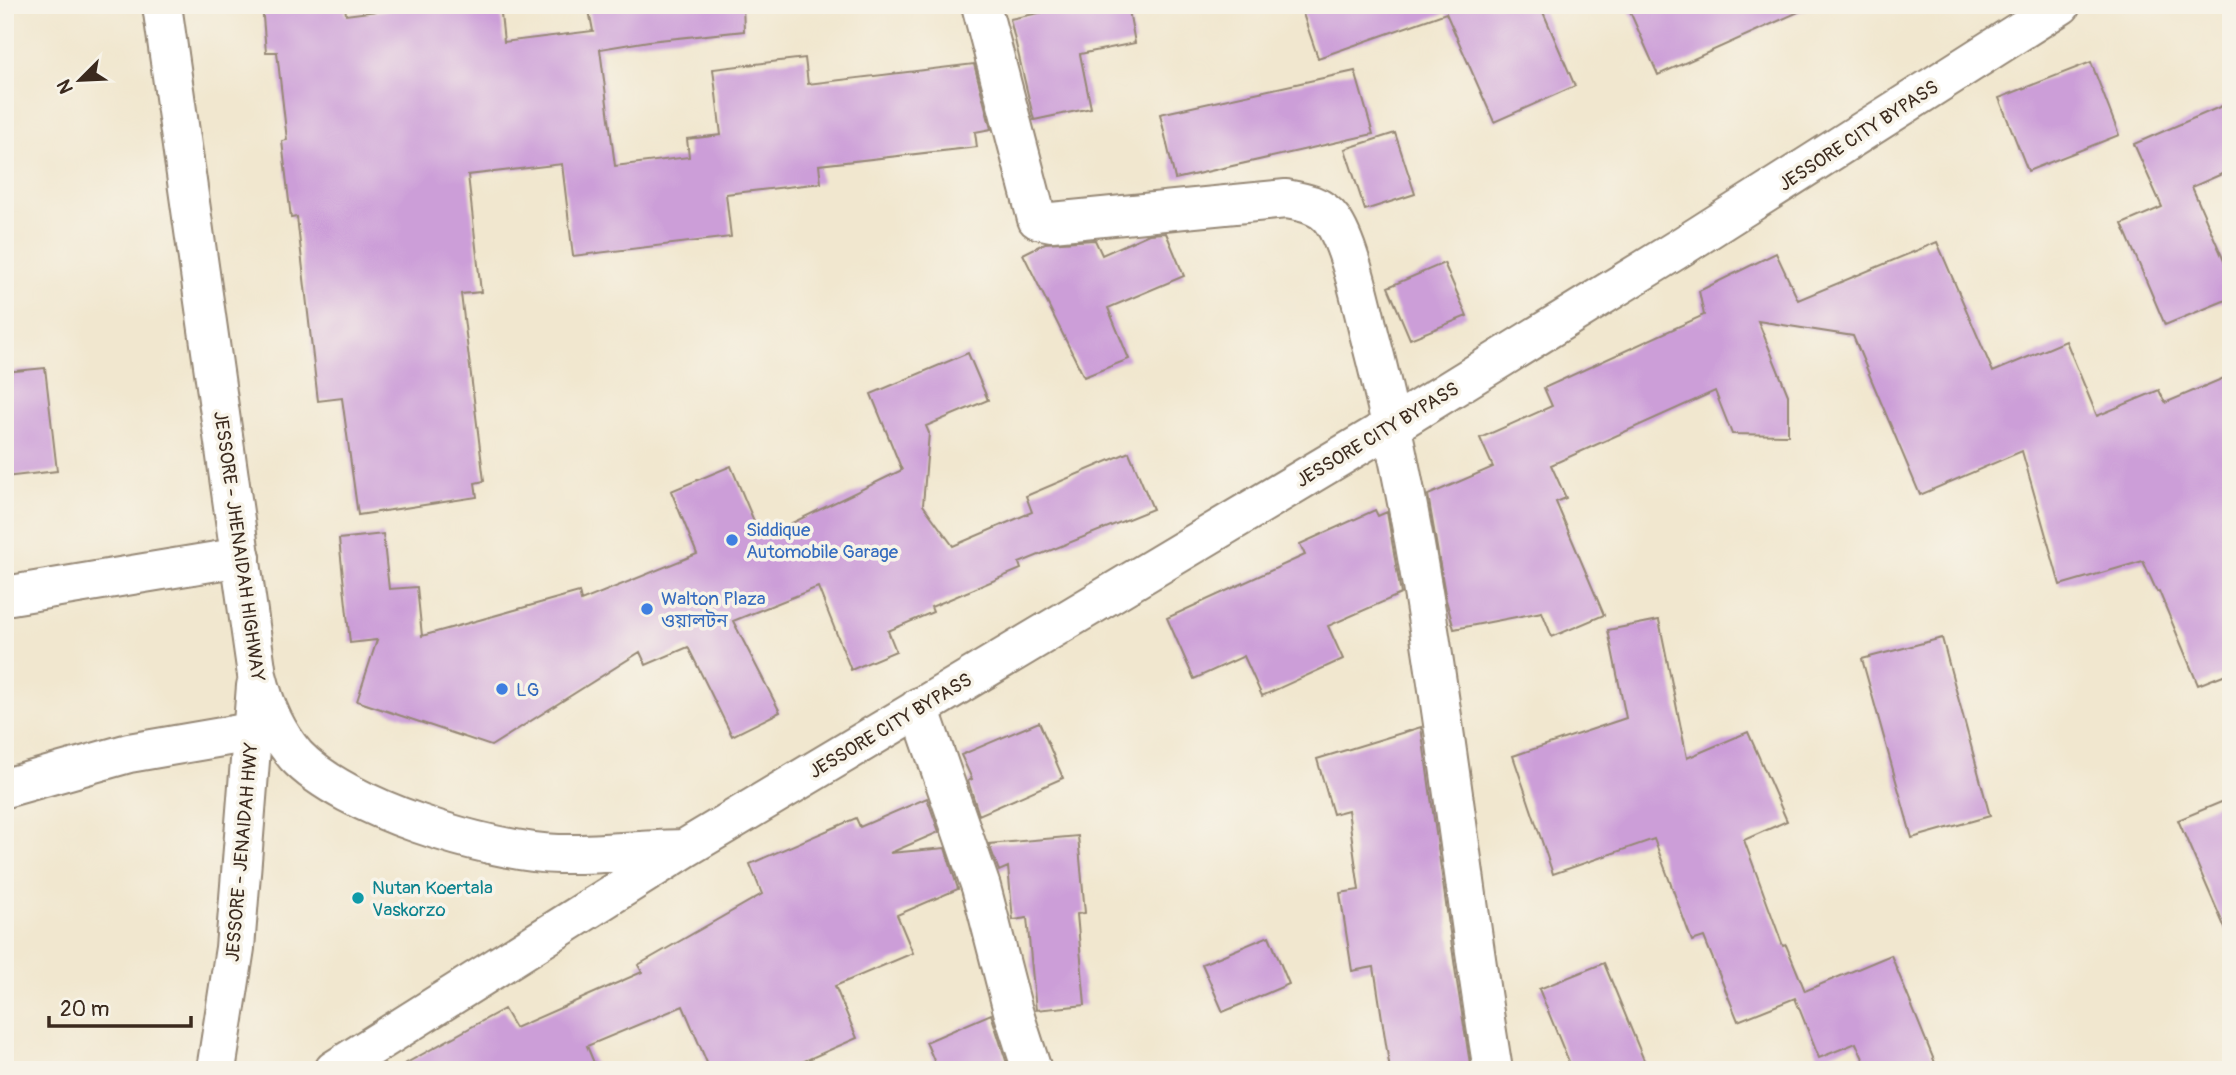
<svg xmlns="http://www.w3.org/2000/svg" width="2236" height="1075" viewBox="0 0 2236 1075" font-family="Pangolin,'Noto Sans Bengali',sans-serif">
<rect width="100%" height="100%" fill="#f7f3e8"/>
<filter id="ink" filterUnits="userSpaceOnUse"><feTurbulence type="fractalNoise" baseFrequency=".0143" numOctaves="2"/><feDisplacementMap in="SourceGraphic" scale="14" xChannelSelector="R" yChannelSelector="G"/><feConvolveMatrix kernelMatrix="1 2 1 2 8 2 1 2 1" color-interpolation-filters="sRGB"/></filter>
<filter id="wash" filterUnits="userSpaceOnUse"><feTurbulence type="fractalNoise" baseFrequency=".00686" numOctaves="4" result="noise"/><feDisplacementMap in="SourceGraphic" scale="28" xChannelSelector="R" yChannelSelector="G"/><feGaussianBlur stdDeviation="1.57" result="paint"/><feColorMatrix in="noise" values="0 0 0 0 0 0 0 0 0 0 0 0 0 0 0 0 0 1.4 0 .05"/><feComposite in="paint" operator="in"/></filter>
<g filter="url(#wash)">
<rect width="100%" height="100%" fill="#f1e7cf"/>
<g id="blocks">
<!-- building -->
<path fill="#cc9ed8" d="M 262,5 L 345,5 L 346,15 L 424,5 L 500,5 L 504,42 L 593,31 L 588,5 L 743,5 L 744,31 L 649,41 L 600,49 L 615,166 L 689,157 L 687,139 L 721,135 L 713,69 L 805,58 L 808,84 L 974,64 L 991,129 L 975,132 L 977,147 L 819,165 L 821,183 L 726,194 L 731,237 L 573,256 L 562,164 L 468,175 L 481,292 L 461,294 L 484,481 L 475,483 L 477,497 L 358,515 L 342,398 L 318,401 L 297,217 L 291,218 L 282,141 L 287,140 L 277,52 L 266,52 Z
M 1077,5 L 1128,5 L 1135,43 L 1080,54 L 1091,108 L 1034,120 L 1010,19 Z
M 1300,5 L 1540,5 L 1575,86 L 1494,122 L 1446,13 L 1318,58 Z
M 1627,5 L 1814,5 L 1658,75 Z
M 2091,62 L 2119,135 L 2028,171 L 1999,98 Z
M 1355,71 L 1373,134 L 1175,179 L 1160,114 Z
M 2231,102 L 2231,170 L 2192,187 L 2231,277 L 2231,298 L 2165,325 L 2122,224 L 2162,207 L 2134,144 Z
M 1395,133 L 1415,194 L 1365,210 L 1345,149 Z
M 1166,233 L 1184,276 L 1108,308 L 1129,359 L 1084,377 L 1023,254 L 1045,243 L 1095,240 L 1102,255 L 1149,234 Z
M 1937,242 L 1993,372 L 2066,341 L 2097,416 L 2159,390 L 2165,403 L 2231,375 L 2231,672 L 2198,685 L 2159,591 L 2157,592 L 2143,561 L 2060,585 L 2022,451 L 1920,495 L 1853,336 L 1758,321 L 1788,395 L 1788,435 L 1732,434 L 1715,391 L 1551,465 L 1566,498 L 1556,502 L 1604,615 L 1552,637 L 1542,612 L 1454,629 L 1446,600 L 1428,495 L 1493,467 L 1480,438 L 1552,406 L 1544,388 L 1704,315 L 1699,291 L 1776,253 L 1798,300 Z
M 1444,263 L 1467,316 L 1410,339 L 1388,287 Z
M 968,353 L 988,400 L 926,426 L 929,433 L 923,505 L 953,546 L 1032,512 L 1026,496 L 1129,452 L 1153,509 L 1019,563 L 1021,569 L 931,607 L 933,612 L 888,631 L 896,651 L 851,670 L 818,587 L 733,621 L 780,712 L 732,736 L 688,647 L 646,665 L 640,652 L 491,746 L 357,701 L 377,640 L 350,643 L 339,539 L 383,534 L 389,589 L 417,587 L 422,636 L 579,592 L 581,601 L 697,554 L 671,491 L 731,466 L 761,538 L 902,470 L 871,394 Z
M 45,368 L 57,471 L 5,477 L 5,372 Z
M 1375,510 L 1378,516 L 1387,512 L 1401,594 L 1328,626 L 1343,659 L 1262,696 L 1244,656 L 1194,679 L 1167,618 L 1305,555 L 1300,544 Z
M 1659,620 L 1687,758 L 1748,732 L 1787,821 L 1744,840 L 1783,946 L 1786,945 L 1805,991 L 1891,955 L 1938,1070 L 1868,1070 L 1856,1043 L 1819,1058 L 1795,998 L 1738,1021 L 1704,937 L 1692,941 L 1654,839 L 1553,874 L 1513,756 L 1626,718 L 1608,630 Z
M 1942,638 L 1990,816 L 1912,838 L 1862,659 Z
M 1039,722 L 1063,778 L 979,815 L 968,781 L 972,779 L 961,755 Z
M 1421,727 L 1457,982 L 1471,1070 L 1390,1070 L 1374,967 L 1352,971 L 1340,893 L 1359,890 L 1348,810 L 1333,814 L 1317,759 Z
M 927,798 L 939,832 L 890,853 L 945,848 L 958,889 L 897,915 L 913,953 L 835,986 L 857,1038 L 784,1070 L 710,1070 L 683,1006 L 587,1046 L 597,1070 L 394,1070 L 504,1009 L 515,1028 L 642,972 L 638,965 L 762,894 L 750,864 L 856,818 L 860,827 Z
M 2231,798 L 2231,942 L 2178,820 Z
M 1078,836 L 1085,913 L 1077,914 L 1085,1005 L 1036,1010 L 1027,918 L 1013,920 L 1008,867 L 999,871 L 989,844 Z
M 1269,936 L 1289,984 L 1223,1012 L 1202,964 Z
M 1604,963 L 1648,1070 L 1572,1070 L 1539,989 Z
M 991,1014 L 1009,1070 L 938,1070 L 926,1042 Z"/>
</g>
</g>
<g filter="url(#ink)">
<use href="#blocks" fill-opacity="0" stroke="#968876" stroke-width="2"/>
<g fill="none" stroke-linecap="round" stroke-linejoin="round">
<!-- minor casing -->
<g stroke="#968876" stroke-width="42">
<path id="minor" d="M 981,5 L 1037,219 L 1052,222 L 1286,199 C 1303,202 1321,205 1332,220 C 1350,244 1363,311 1371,341 C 1433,579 1453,827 1493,1070
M 5,596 L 241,557
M 919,707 L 981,887 L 1013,1011 L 1032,1070
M 5,788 L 129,753 L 251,732"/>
</g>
<!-- trunk casing -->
<g stroke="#968876" stroke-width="42">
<path id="trunk" d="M 162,5 L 257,675 C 264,704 276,733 296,756 C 345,808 488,852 559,854 C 599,855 641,850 682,849
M 216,1070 L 235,948 L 256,686
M 334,1070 L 684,849 L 1393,425 L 1681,247 L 2061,5"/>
</g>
<!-- minor -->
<use href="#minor" stroke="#fff" stroke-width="38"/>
<!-- trunk -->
<use href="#trunk" stroke="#fff" stroke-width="38"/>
</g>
</g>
<!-- markers -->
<g fill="#3f7fe0" stroke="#f7f3e8" stroke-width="2.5">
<circle cx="732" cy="540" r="7"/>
<circle cx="647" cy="609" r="7"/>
<circle cx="502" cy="689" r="7"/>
</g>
<circle fill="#0f9aa8" stroke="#f7f3e8" stroke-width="2.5" cx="358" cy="898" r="7"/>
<g text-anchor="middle" stroke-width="7" stroke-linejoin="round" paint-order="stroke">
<!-- street labels -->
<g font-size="19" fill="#3b2a1e" stroke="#f7f3e8">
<text transform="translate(1858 135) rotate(-33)" y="7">JESSORE CITY BYPASS</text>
<text transform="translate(1377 434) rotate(-31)" y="7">JESSORE CITY BYPASS</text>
<text transform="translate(240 546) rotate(82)" y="7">JESSORE - JHENAIDAH HIGHWAY</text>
<text transform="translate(890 725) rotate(-31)" y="7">JESSORE CITY BYPASS</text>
<text transform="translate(241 852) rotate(-85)" y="7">JESSORE - JENAIDAH HWY</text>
</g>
<!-- shop labels -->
<g font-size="19" fill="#366cbe" stroke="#f7f3e8" text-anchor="start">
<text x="746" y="536">Siddique<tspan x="746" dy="22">Automobile Garage</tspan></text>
<text x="661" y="605">Walton Plaza<tspan x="661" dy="22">ওয়ালটন</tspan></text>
<text x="516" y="696">LG</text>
</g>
<!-- culture labels -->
<g font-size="19" fill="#0d838f" stroke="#f7f3e8" text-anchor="start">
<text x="372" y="894">Nutan Koertala<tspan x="372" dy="22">Vaskorzo</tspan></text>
</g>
</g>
<!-- margin -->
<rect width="2236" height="1075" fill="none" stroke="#f7f3e8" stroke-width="28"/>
<!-- north arrow -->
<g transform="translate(80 80) rotate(246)" stroke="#f7f3e8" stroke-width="5" paint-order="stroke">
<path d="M0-5L12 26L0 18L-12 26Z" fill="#3b2a1e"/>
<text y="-10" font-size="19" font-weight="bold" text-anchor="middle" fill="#3b2a1e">N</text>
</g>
<!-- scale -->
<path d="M49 1016v10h142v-10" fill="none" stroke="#3b2a1e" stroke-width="3.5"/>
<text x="60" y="1016" font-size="21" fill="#3b2a1e" stroke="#f7f3e8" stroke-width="5" paint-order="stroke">20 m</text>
</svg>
